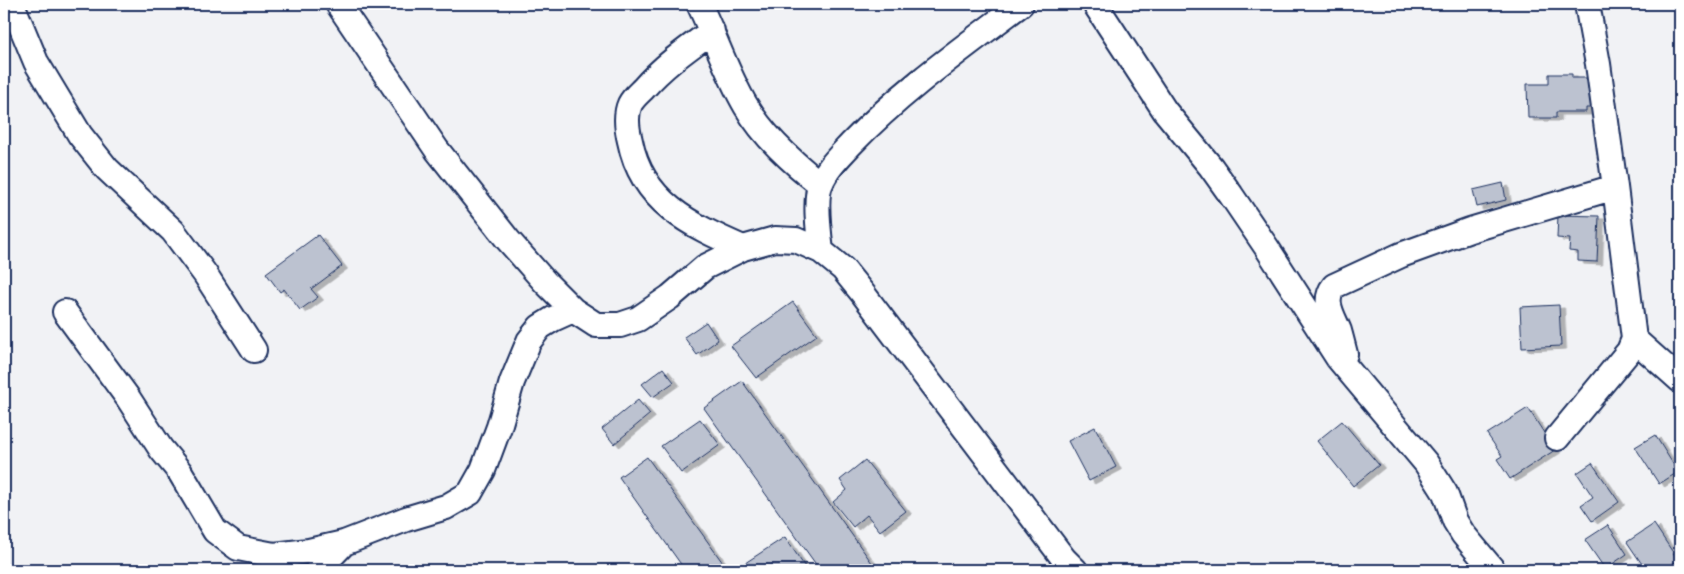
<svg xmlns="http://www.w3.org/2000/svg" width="1684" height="574" viewBox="0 0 1684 574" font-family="'Shantell Sans',sans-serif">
<defs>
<filter id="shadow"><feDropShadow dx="5.5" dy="3" stdDeviation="0" flood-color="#0004"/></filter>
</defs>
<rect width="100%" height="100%" fill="#f1f2f5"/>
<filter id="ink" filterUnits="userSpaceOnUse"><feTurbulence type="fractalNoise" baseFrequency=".02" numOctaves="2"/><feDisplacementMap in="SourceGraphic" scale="10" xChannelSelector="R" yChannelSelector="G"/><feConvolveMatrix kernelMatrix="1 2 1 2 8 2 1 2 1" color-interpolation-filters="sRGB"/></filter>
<g filter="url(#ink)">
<!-- building -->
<path fill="#bcc2d0" stroke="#1b2f5e" filter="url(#shadow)" d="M 1549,74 L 1572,74 L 1572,78 L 1595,78 L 1595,108 L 1586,108 L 1586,112 L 1556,112 L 1556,118 L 1528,118 L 1527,84 L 1549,84 Z
M 1503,183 L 1506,200 L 1477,207 L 1473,190 Z
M 1558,215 L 1599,216 L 1597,262 L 1578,261 L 1578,252 L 1569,251 L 1570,239 L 1557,238 Z
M 318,235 L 342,266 L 311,289 L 318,297 L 300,310 L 284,289 L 280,292 L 266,273 Z
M 793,302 L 817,335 L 756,378 L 731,346 Z
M 1559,305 L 1561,346 L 1522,348 L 1520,307 Z
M 706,322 L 718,340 L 697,355 L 684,337 Z
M 663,368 L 674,382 L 653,397 L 642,384 Z
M 742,381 L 877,570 L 820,570 L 704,408 Z
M 638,400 L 650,414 L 614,444 L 602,429 Z
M 1528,408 L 1555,450 L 1510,479 L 1497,459 L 1502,456 L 1487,434 Z
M 700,419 L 720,445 L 681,473 L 661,446 Z
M 1342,421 L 1379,465 L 1353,486 L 1317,441 Z
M 1095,427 L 1116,467 L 1089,481 L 1068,441 Z
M 1655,435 L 1678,472 L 1659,484 L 1635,447 Z
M 647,457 L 728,570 L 685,570 L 619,477 Z
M 865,460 L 906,511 L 880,531 L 867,515 L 853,527 L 833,502 L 847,490 L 840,480 Z
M 1592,463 L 1619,502 L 1592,521 L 1581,505 L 1593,497 L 1577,473 Z
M 1654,524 L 1678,560 L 1663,570 L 1646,570 L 1627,542 Z
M 1608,525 L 1627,554 L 1605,569 L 1585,540 Z
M 785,537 L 807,570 L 746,570 L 742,565 Z"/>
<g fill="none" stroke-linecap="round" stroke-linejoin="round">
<!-- street casing -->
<g stroke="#1b2f5e" stroke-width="28">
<path id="street" d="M 12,4 L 36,62 L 80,135 L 107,169 L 173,231 L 205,274 L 254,350
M 338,4 L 437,150 L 508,240 L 545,282 L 573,310 L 596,325 L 620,325 L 638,319 L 670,297 L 705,267 L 743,248 L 775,239 L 796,240 L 821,251 L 843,269 L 864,295 L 1064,559 L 1075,570
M 699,4 C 715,37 727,74 746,106 C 764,137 792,162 820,184
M 1095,4 L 1165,111 L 1211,167 L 1231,195 L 1267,248 L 1338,358 L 1426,463 L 1445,493 L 1455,521 L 1463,534 L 1493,570
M 712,31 C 687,49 663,66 643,89 C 639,93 633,98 630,104 C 625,115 627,129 630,141 C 642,202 690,225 743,248
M 821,251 C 819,235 814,197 821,183 C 827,168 840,156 851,144 C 902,91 963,48 1021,4
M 65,312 L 128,398 L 161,449 L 180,472 L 215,531 L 238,548 L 274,555 L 309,551 L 344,543 L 406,519 L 446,507 L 470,493 L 483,470 L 499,427 L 512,382 L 529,341 L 540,327 L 553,319 L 573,310
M 1634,339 L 1680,380
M 1345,354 C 1343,346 1341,338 1339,331 C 1333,316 1322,301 1334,286 L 1401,255 L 1470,230 L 1615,187
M 1557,438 L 1629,351 L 1634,339 L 1615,187 L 1598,64 L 1587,4
M 318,570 L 344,543"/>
</g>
<!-- street -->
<use href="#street" stroke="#fff" stroke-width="24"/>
</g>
</g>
<!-- margin -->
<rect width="1684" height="574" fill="none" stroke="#fff" stroke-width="20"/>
<rect x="10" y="10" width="1664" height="554" fill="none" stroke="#1b2f5e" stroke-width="2" filter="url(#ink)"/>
</svg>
